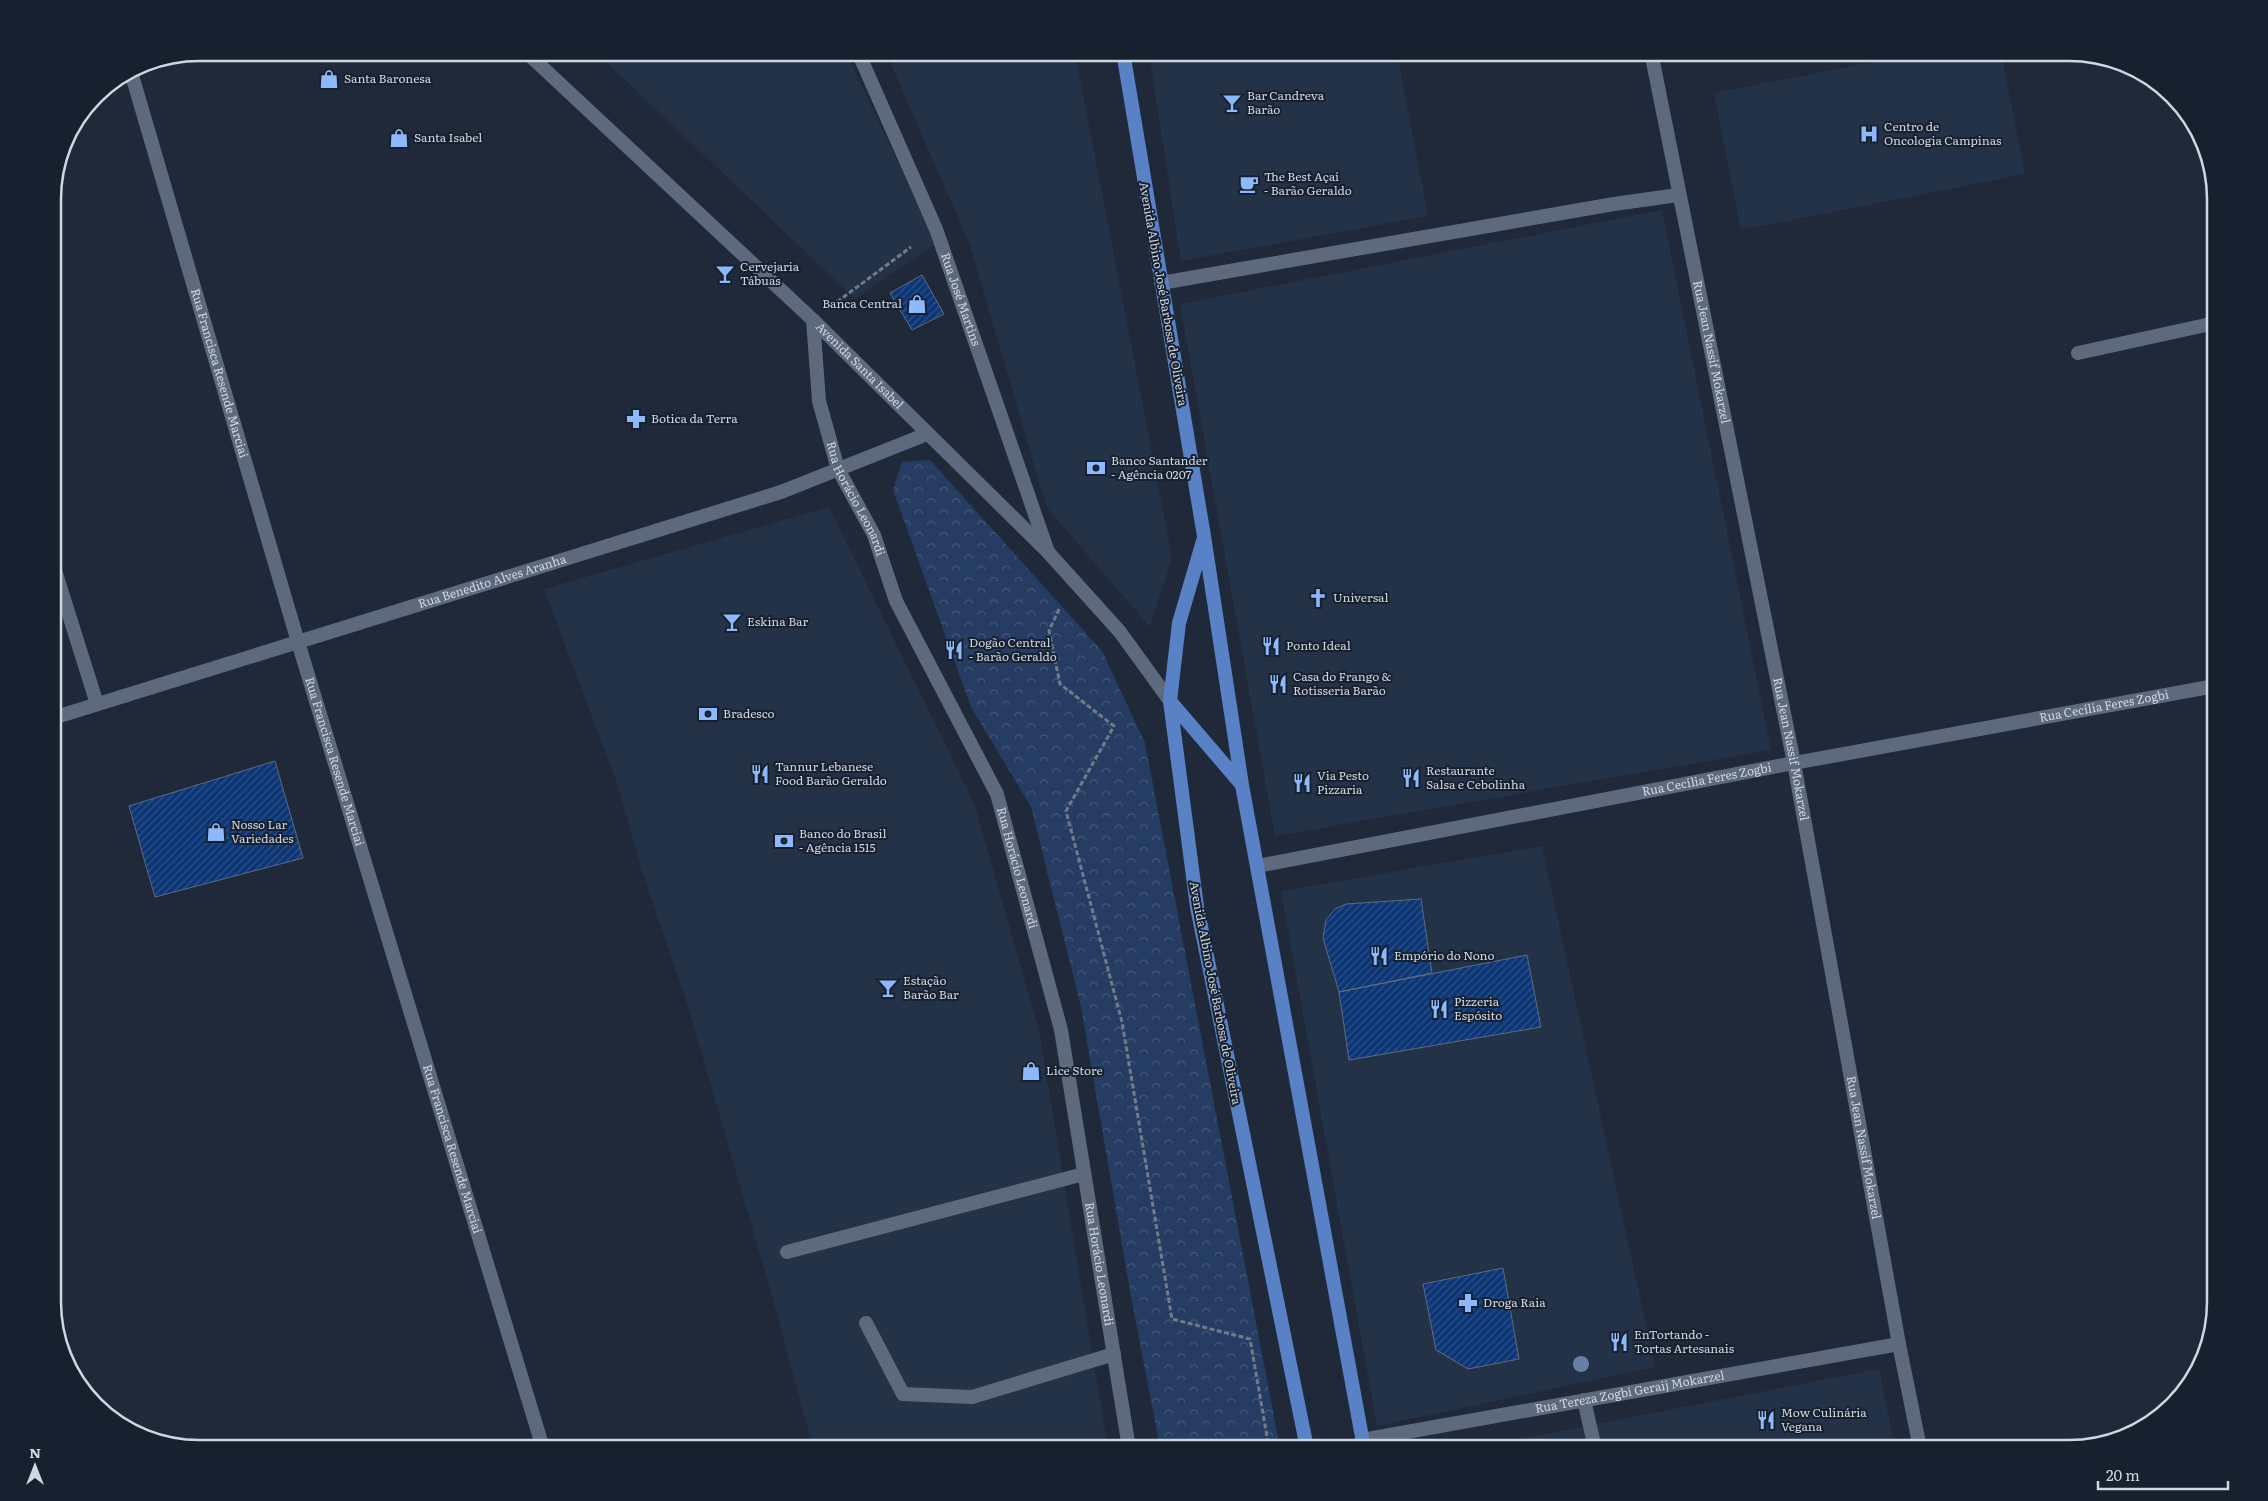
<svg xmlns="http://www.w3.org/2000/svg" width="2268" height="1501" viewBox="0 0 2268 1501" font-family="Literata,serif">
<defs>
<pattern id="park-crowns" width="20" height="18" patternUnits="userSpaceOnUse" patternTransform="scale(1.25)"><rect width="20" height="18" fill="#253d63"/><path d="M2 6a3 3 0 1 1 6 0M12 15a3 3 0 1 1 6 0" fill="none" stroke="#445879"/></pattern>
<pattern id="building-hatch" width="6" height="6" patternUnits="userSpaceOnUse" patternTransform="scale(1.25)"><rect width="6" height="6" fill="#0c3675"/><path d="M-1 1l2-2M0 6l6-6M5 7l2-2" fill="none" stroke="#2e5288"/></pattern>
</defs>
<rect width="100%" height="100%" fill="#1f293a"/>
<!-- built -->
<path fill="#243248" d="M 597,53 L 846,53 L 936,243 L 855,299 Z
M 886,53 L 1075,53 L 1172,557 L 1150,627 L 1047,508 L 969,242 Z
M 1149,53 L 1397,53 L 1428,216 L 1181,261 Z
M 1918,53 L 2001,53 L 2025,174 L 1741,230 L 1714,93 Z
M 1662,210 L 1771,750 L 1275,836 L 1180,304 Z
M 829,507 L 974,803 L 1039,1031 L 1108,1448 L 813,1448 L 774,1303 L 688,1006 L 641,868 L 617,783 L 544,589 Z
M 1542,846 L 1655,1367 L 1377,1426 L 1281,891 Z
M 1879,1369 L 1895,1448 L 1472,1448 Z"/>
<!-- park -->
<path fill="url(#park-crowns)" d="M 930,460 L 1102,651 L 1145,743 L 1280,1448 L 1160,1448 L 1130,1291 L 1081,1007 L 1031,807 L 971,707 L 893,490 L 902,462 Z"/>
<!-- building -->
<path fill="url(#building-hatch)" stroke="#5f6b7e" d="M 922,275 L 944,314 L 912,330 L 890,293 Z
M 275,761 L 303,858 L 155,897 L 129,806 Z
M 1421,899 L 1432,973 L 1339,992 L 1323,938 L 1326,920 L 1335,909 L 1346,904 Z
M 1527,955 L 1541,1027 L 1349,1060 L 1339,992 Z
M 1503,1268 L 1519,1359 L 1468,1369 L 1436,1350 L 1423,1284 Z"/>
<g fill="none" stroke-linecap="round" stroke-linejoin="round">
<!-- path -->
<path stroke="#727b89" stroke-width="3" stroke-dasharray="5 2.5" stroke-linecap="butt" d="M 837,302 L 911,247
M 1059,609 L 1049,631 L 1060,684 L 1114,726 L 1066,811 L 1122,1022 L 1172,1319 L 1250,1339 L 1269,1448"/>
<!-- service -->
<path stroke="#5d697c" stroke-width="14" d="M 1161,283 L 1614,204 L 1678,195
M 2078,353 L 2215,323
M 53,564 L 97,704
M 787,1252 L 1084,1174
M 866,1323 L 903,1394 L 972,1397 L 1114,1354
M 1584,1400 L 1595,1448
M 1709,1448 L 1712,1448"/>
<!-- minor -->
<g stroke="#5d697c" stroke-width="14">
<path id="s1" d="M 858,52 L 936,229 L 1048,552"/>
<path id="s2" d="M 1651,52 L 1794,763 L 1899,1344 L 1920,1448"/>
<path id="s3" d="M 131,72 L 298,642 L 543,1448"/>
<path id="s4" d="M 813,320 L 819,401 L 838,469 L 874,535 L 896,601 L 997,794 L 1061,1030 L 1129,1448"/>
<path id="s5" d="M 53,718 L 781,492 L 927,434"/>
<path id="s6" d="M 1257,866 L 1794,763 L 2215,686"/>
<path id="s7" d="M 1362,1440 L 1899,1344"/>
</g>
<!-- secondary -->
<path stroke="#5d697c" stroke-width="14" id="s8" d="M 526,52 L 813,320 L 1048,552 L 1120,632 L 1170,701"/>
<!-- primary -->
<path stroke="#5882c5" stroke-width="14" d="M 1123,52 L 1204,536 L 1242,785 L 1364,1448
M 1203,541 L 1179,623 L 1170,701 L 1197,907 L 1307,1448
M 1170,701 L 1242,785"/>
</g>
<!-- trees -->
<circle fill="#6880a6" cx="1581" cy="1364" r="8"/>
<!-- icons -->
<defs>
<g id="shop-bare" transform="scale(1.5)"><path d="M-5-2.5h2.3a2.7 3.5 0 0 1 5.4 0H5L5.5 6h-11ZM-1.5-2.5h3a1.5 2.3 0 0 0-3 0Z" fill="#8db9fc" stroke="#16202f" stroke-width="2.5" paint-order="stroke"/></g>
<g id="bar-bare" transform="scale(1.5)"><path d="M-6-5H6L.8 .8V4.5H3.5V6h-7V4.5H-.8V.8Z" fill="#8db9fc" stroke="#16202f" stroke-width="2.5" paint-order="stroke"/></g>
<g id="hospital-bare" transform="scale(1.5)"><path d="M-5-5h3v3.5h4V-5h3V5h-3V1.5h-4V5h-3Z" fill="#8db9fc" stroke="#16202f" stroke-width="2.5" paint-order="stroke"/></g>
<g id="cafe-bare" transform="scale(1.5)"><path d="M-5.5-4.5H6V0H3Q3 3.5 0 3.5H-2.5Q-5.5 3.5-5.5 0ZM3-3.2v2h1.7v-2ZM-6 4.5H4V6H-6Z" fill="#8db9fc" stroke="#16202f" stroke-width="2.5" paint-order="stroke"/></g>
<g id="pharmacy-bare" transform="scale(1.5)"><path d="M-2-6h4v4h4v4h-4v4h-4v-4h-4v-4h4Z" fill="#8db9fc" stroke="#16202f" stroke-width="2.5" paint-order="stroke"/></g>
<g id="bank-bare" transform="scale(1.5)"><path d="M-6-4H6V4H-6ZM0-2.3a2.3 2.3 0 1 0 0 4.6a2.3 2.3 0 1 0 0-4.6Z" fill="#8db9fc" stroke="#16202f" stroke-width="2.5" paint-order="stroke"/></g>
<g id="church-bare" transform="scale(1.5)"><path d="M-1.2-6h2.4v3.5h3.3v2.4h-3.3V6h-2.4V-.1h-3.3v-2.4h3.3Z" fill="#8db9fc" stroke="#16202f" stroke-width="2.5" paint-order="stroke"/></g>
<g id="restaurant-bare" transform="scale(1.5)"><path d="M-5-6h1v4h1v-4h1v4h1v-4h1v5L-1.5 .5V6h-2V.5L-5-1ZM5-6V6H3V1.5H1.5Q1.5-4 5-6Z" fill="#8db9fc" stroke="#16202f" stroke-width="2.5" paint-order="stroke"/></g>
</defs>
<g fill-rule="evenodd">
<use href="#shop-bare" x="329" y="79"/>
<use href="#bar-bare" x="1232" y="103"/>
<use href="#hospital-bare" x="1869" y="134"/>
<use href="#shop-bare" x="399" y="138"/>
<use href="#cafe-bare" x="1249" y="184"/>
<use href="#bar-bare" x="725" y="274"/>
<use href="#shop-bare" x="917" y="304"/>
<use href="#pharmacy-bare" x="636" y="419"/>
<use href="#bank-bare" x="1096" y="468"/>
<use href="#church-bare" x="1318" y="598"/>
<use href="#bar-bare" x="732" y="622"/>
<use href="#restaurant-bare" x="1271" y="646"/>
<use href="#restaurant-bare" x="954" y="650"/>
<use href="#restaurant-bare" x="1278" y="684"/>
<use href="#bank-bare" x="708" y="714"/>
<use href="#restaurant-bare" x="760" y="774"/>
<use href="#restaurant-bare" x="1411" y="778"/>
<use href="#restaurant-bare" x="1302" y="783"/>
<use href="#shop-bare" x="216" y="832"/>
<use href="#bank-bare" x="784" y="841"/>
<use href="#restaurant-bare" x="1379" y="956"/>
<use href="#bar-bare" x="888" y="988"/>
<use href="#restaurant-bare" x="1439" y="1009"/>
<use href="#shop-bare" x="1031" y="1071"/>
<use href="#pharmacy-bare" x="1468" y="1303"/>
<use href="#restaurant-bare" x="1619" y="1342"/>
<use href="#restaurant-bare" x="1766" y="1420"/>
</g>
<g text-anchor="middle" stroke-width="4" stroke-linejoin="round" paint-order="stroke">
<!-- poi labels -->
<g font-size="12" fill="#cfd6e0" stroke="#16202f" text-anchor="start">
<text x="344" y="83">Santa Baronesa</text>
<text x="1247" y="100">Bar Candreva<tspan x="1247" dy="14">Barão</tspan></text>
<text x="1884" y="131">Centro de<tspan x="1884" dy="14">Oncologia Campinas</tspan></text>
<text x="414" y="142">Santa Isabel</text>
<text x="1264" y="181">The Best Açaí<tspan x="1264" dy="14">- Barão Geraldo</tspan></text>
<text x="740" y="271">Cervejaria<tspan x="740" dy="14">Tábuas</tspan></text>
<text x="902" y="308" text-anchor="end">Banca Central</text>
<text x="651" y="423">Botica da Terra</text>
<text x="1111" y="465">Banco Santander<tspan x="1111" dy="14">- Agência 0207</tspan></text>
<text x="1333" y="602">Universal</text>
<text x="747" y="626">Eskina Bar</text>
<text x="969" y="647">Dogão Central<tspan x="969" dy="14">- Barão Geraldo</tspan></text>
<text x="1286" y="650">Ponto Ideal</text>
<text x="1293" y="681">Casa do Frango &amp;<tspan x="1293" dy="14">Rotisseria Barão</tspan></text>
<text x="723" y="718">Bradesco</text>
<text x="775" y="771">Tannur Lebanese<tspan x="775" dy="14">Food Barão Geraldo</tspan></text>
<text x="1426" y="775">Restaurante<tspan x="1426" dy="14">Salsa e Cebolinha</tspan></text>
<text x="1317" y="780">Via Pesto<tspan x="1317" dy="14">Pizzaria</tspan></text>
<text x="231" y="829">Nosso Lar<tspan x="231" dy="14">Variedades</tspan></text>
<text x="799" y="838">Banco do Brasil<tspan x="799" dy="14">- Agência 1515</tspan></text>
<text x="1394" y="960">Empório do Nono</text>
<text x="903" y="985">Estação<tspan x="903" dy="14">Barão Bar</tspan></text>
<text x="1454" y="1006">Pizzeria<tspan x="1454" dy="14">Espósito</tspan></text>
<text x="1046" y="1075">Lice Store</text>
<text x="1483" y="1307">Droga Raia</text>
<text x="1634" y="1339">EnTortando -<tspan x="1634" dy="14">Tortas Artesanais</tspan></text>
<text x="1781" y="1417">Mow Culinária<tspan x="1781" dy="14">Vegana</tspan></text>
</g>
<!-- street labels -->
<g font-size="12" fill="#cfd6e0" stroke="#16202f">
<text transform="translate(1163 294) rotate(80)" y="4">Avenida Albino José Barbosa de Oliveira</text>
<text dy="4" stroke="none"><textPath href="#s1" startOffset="268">Rua José Martins</textPath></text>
<text dy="4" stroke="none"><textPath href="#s2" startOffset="306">Rua Jean Nassif Mokarzel</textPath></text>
<text dy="4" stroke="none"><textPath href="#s8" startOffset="458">Avenida Santa Isabel</textPath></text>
<text dy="4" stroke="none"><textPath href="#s3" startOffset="314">Rua Francisca Resende Marciai</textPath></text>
<text dy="4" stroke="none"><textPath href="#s4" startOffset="186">Rua Horácio Leonardi</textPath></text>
<text dy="4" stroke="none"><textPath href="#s5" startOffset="460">Rua Benedito Alves Aranha</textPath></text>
<text dy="4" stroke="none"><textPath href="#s6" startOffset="862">Rua Cecília Feres Zogbi</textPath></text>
<text dy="4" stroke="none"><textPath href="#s2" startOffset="711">Rua Jean Nassif Mokarzel</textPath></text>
<text dy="4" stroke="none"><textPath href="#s3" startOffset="719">Rua Francisca Resende Marciai</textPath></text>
<text dy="4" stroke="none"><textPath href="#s6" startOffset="458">Rua Cecília Feres Zogbi</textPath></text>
<text dy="4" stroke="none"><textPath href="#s4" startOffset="591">Rua Horácio Leonardi</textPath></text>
<text transform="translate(1215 993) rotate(79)" y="4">Avenida Albino José Barbosa de Oliveira</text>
<text dy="4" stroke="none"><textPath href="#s3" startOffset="1124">Rua Francisca Resende Marciai</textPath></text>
<text dy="4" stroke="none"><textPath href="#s2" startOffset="1116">Rua Jean Nassif Mokarzel</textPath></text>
<text dy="4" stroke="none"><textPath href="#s4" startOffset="996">Rua Horácio Leonardi</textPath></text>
<text dy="4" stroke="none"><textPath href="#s7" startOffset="272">Rua Tereza Zogbi Geraij Mokarzel</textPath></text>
</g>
</g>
<!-- crop -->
<path d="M0 0H2268V1501H0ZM199 61H2069A138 138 0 0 1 2207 199V1302A138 138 0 0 1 2069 1440H199A138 138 0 0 1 61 1302V199A138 138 0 0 1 199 61Z" fill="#16202f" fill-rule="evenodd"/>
<path fill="none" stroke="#cfd6e0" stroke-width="2.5" d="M199 61H2069A138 138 0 0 1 2207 199V1302A138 138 0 0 1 2069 1440H199A138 138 0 0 1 61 1302V199A138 138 0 0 1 199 61Z"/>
<!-- north arrow -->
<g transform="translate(35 1466)" stroke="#16202f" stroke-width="4" paint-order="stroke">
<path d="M0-4L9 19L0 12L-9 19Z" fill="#cfd6e0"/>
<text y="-8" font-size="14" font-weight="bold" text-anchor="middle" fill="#cfd6e0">N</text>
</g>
<!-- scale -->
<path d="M2098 1481v8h130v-8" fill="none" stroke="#cfd6e0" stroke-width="2.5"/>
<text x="2106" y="1481" font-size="15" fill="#cfd6e0" stroke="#16202f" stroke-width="4" paint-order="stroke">20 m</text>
</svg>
